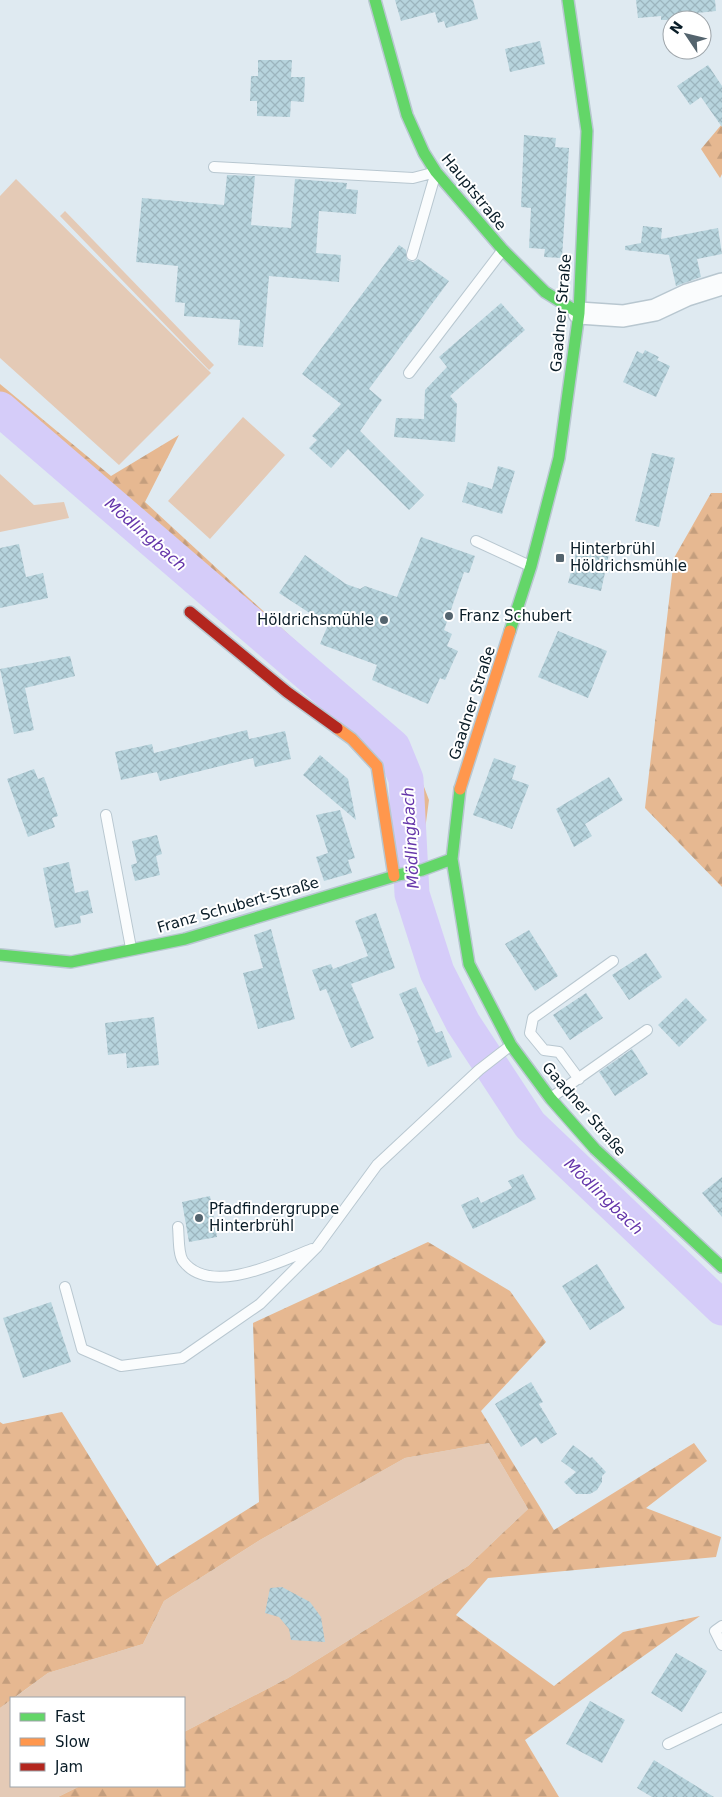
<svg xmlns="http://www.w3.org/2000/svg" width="722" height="1797" viewBox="0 0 722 1797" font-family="'DejaVu Sans',sans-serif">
<defs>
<pattern id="forest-firs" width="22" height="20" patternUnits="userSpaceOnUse" patternTransform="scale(1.25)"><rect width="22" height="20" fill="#e6b891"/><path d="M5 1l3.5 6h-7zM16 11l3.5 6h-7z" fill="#c49e7d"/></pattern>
<pattern id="building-cross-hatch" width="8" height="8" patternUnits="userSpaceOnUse" patternTransform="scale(1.25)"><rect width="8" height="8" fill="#b7d4dd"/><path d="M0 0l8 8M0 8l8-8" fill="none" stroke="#9cb5be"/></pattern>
</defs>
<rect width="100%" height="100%" fill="#dfeaf1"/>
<!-- grass -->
<path fill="#e4cab6" d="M 16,179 L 211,373 L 119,465 L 0,358 L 0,196 Z
M 65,211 L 214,365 L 209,370 L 60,216 Z
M 243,417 L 285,455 L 210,539 L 168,501 Z
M 0,474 L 34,505 L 64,502 L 69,518 L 0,532 Z
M 489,1443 L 528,1509 L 468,1566 L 288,1678 L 184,1732 L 184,1698 L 14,1698 L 48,1673 L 143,1644 L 164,1601 L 260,1540 L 405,1458 Z
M 11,1700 L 11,1786 L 80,1786 L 58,1797 L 0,1797 L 0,1708 Z"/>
<!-- forest -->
<path fill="url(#forest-firs)" d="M 722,124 L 722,174 L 720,178 L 701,149 Z
M 0,384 L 111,476 L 179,435 L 145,502 L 353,694 L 405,737 L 429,800 L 422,852 L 402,859 L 399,808 L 380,747 L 352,733 L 0,424 Z
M 711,493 L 722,493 L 722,887 L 645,808 L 674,558 Z
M 428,1242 L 510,1291 L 546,1342 L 481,1411 L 554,1530 L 694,1443 L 707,1461 L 646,1508 L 721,1537 L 716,1557 L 488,1578 L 456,1615 L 554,1686 L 623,1632 L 700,1616 L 525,1740 L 559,1797 L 58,1797 L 80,1786 L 184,1786 L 184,1732 L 288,1678 L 468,1566 L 528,1509 L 489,1443 L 405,1458 L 260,1540 L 164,1601 L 143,1644 L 48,1673 L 0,1708 L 0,1422 L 3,1424 L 62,1412 L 157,1566 L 259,1502 L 253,1323 Z"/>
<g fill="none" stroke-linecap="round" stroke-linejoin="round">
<!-- river -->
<path stroke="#d5ccf9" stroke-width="35" d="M 0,409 L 393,747 L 406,779 L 412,894 L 437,972 L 463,1023 L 530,1125 L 722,1308"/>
</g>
<!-- building -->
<path fill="url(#building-cross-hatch)" d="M 395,0 L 473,0 L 478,19 L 446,28 L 444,21 L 438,23 L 435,12 L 401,21 Z
M 636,0 L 715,0 L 716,11 L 678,15 L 678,20 L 661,20 L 661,16 L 638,18 Z
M 540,41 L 545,64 L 510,72 L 505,49 Z
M 258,60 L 292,60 L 291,77 L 305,77 L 304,102 L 291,101 L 290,117 L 257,116 L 257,101 L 250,101 L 251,76 L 258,76 Z
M 708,65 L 722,86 L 722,127 L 701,97 L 690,105 L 677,86 Z
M 524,135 L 556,138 L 555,147 L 569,148 L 562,258 L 544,257 L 545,249 L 529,248 L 531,208 L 521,207 Z
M 227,175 L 255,176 L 251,225 L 291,228 L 295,179 L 347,183 L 346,189 L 358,190 L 356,214 L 319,211 L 316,253 L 341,255 L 339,282 L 269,276 L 263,347 L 238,345 L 240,320 L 184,316 L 185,303 L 175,302 L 178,266 L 136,262 L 142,198 L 224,205 Z
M 643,226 L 662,228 L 661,239 L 718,228 L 722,254 L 697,259 L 701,277 L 676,286 L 669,255 L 625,250 L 625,246 L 641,243 Z
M 399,245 L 406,250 L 407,260 L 413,262 L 418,259 L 449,281 L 369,389 L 382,400 L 360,431 L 424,495 L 409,510 L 348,449 L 331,468 L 309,448 L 317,440 L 312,436 L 341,404 L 302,374 Z
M 501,303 L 525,330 L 450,396 L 457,404 L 455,442 L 394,437 L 396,418 L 424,419 L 425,390 L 447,367 L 439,357 Z
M 645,350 L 659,357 L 657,360 L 670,366 L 656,397 L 623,382 L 637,351 L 643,354 Z
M 652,453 L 675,458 L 659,527 L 635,521 Z
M 498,466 L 515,471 L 502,514 L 462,502 L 468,482 L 492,489 Z
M 421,537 L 475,556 L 469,573 L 464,572 L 444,630 L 452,634 L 447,646 L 458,651 L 445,680 L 440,678 L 428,704 L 372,680 L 377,665 L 320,644 L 328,625 L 279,593 L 305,555 L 346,584 L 360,589 L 365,586 L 397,597 Z
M 19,544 L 26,577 L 43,573 L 48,598 L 0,608 L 0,548 Z
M 578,546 L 609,554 L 601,591 L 568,583 Z
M 558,631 L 607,651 L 588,698 L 538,677 Z
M 70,656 L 75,676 L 25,688 L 34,730 L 14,734 L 0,669 Z
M 247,730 L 249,739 L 285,731 L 291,759 L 255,767 L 253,758 L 160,781 L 157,772 L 121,780 L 115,752 L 152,744 L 154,753 Z
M 320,755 L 348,779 L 356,820 L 303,775 Z
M 494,758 L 516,766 L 512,779 L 529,785 L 512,829 L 473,815 Z
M 34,769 L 38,779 L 44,777 L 58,816 L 52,818 L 55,827 L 28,837 L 7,779 Z
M 609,777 L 623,800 L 585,824 L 592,836 L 574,847 L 556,809 Z
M 340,810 L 355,858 L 348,860 L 352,873 L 324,881 L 316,857 L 328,853 L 316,815 Z
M 157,835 L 162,854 L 156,856 L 160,875 L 135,881 L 131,865 L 137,863 L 132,841 Z
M 69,862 L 75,893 L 88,890 L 93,913 L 80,916 L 81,923 L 55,928 L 43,868 Z
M 376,913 L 395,968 L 351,984 L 374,1038 L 351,1048 L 326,989 L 320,991 L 312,970 L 331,964 L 333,969 L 368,956 L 355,921 Z
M 271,929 L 295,1019 L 258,1029 L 243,973 L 263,968 L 254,935 Z
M 529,930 L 558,976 L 535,991 L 505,944 Z
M 646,953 L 662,977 L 629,1000 L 612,975 Z
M 416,987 L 436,1033 L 442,1031 L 452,1057 L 428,1067 L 417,1041 L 419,1040 L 399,994 Z
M 586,993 L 603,1018 L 570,1040 L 553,1015 Z
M 686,998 L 707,1020 L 679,1047 L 658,1025 Z
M 154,1017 L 159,1065 L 127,1068 L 126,1053 L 108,1055 L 105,1023 Z
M 632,1049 L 648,1074 L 615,1096 L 599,1072 Z
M 523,1174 L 536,1199 L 473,1229 L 461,1205 L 478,1197 L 481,1203 L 512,1188 L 508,1181 Z
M 722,1177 L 722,1217 L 702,1193 Z
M 210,1196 L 217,1237 L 189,1242 L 182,1202 Z
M 597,1264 L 625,1308 L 590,1330 L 562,1286 Z
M 51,1302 L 71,1362 L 23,1378 L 3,1318 Z
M 531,1382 L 543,1402 L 539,1404 L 557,1434 L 541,1444 L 536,1437 L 521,1447 L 495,1404 Z
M 573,1445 L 590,1458 L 592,1457 L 606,1472 L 602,1476 L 602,1482 L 597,1490 L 590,1494 L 576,1494 L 564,1482 L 576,1472 L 561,1461 Z
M 282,1587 L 310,1602 L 321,1617 L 325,1642 L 291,1640 L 289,1629 L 279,1617 L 265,1613 L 270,1588 Z
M 676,1653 L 707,1671 L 682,1712 L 651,1693 Z
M 590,1701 L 625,1720 L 602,1763 L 566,1744 Z
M 654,1760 L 714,1797 L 652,1797 L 637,1788 Z"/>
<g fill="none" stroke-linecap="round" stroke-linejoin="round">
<!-- lane casing -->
<g stroke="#b8c7d0" stroke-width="12">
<path id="lane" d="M 214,167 L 413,178 L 436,172 L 412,255
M 409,373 L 502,251
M 476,541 L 530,566
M 106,815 L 131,948
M 579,1079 L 559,1052 L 544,1050 L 530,1033 L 533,1018 L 613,961
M 552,1097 L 647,1030
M 178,1227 C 179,1236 178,1254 183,1261 C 210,1297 279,1262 312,1249
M 65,1287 L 82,1349 L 121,1366 L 182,1358 L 260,1304 L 317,1247 L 377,1165 L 479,1070 L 510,1046
M 722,1626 L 715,1631 L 722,1645
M 668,1744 L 722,1718"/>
</g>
<!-- street casing -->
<g stroke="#b8c7d0" stroke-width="24">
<path id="street" d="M 579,313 L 623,316 L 655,310 L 687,295 L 722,284"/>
</g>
<!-- fast casing -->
<g stroke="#b8c7d0" stroke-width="14">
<path id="fast" d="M 375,0 L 407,115 L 424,153 L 436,172 L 503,250 L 545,292 L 579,313
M 510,631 L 531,566 L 559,458 L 579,313 L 587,131 L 568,0
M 460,789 L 452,859 L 469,964 L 511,1045 L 551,1099 L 595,1149 L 722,1267
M 0,955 L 71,962 L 185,939 L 398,875 L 422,870 L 452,859"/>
</g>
<!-- slow casing -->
<g stroke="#b8c7d0" stroke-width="14">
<path id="slow" d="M 337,728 L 352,739 L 377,766 L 394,876
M 460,789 L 510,631"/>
</g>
<!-- jam casing -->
<g stroke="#b8c7d0" stroke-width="14">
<path id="jam" d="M 190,612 L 287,692 L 337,728"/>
</g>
<!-- lane -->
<use href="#lane" stroke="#fafcfd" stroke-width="10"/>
<!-- street -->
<use href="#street" stroke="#fafcfd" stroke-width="21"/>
<!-- fast -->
<use href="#fast" stroke="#63d668" stroke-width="11"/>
<!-- slow -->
<use href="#slow" stroke="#ff974d" stroke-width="11"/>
<!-- jam -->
<use href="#jam" stroke="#b3261e" stroke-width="11"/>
</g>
<!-- markers -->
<g fill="#54646e" stroke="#fff" stroke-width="2">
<rect x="555" y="553" width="10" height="10" rx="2.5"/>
<circle cx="449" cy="616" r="5"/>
<circle cx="384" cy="620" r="5"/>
<circle cx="199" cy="1218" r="5"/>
</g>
<g text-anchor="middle" stroke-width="4" stroke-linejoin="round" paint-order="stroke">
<!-- street labels -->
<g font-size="15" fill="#091c27" stroke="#fff">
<text transform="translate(474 192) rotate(51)" y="5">Hauptstraße</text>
<text transform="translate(561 313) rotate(-85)" y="5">Gaadner Straße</text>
<text transform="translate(472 703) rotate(-72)" y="5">Gaadner Straße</text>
<text transform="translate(238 905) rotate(-16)" y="5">Franz Schubert-Straße</text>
<text transform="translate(584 1109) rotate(49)" y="5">Gaadner Straße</text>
</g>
<!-- poi labels -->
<g font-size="15" fill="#091c27" stroke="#fff" text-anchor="start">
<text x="570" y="554">Hinterbrühl<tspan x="570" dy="17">Höldrichsmühle</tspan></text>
<text x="459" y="621">Franz Schubert</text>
<text x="374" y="625" text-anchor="end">Höldrichsmühle</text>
<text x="209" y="1214">Pfadfindergruppe<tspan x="209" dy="17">Hinterbrühl</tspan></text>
</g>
<!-- water labels -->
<g font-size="16" font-style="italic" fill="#6536aa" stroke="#fff">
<text transform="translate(146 534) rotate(41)" y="6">Mödlingbach</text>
<text transform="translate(410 838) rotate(-93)" y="6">Mödlingbach</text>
<text transform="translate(604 1196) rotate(44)" y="6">Mödlingbach</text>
</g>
</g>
<!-- legend -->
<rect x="10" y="1697" width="175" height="90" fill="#ffffff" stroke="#9da4a9"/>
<rect x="20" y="1713" width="25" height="8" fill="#63d668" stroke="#9da4a9"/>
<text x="55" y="1722" font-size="15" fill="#091c27">Fast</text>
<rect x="20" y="1738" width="25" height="8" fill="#ff974d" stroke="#9da4a9"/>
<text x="55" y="1747" font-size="15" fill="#091c27">Slow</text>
<rect x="20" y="1763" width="25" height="8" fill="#b3261e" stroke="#9da4a9"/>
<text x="55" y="1772" font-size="15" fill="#091c27">Jam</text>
<!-- north arrow -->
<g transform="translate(687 35) rotate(305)"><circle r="24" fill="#ffffff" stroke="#9da4a9"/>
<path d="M0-4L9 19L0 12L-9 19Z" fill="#54646e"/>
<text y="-8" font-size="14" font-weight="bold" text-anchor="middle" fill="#091c27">N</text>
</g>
</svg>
